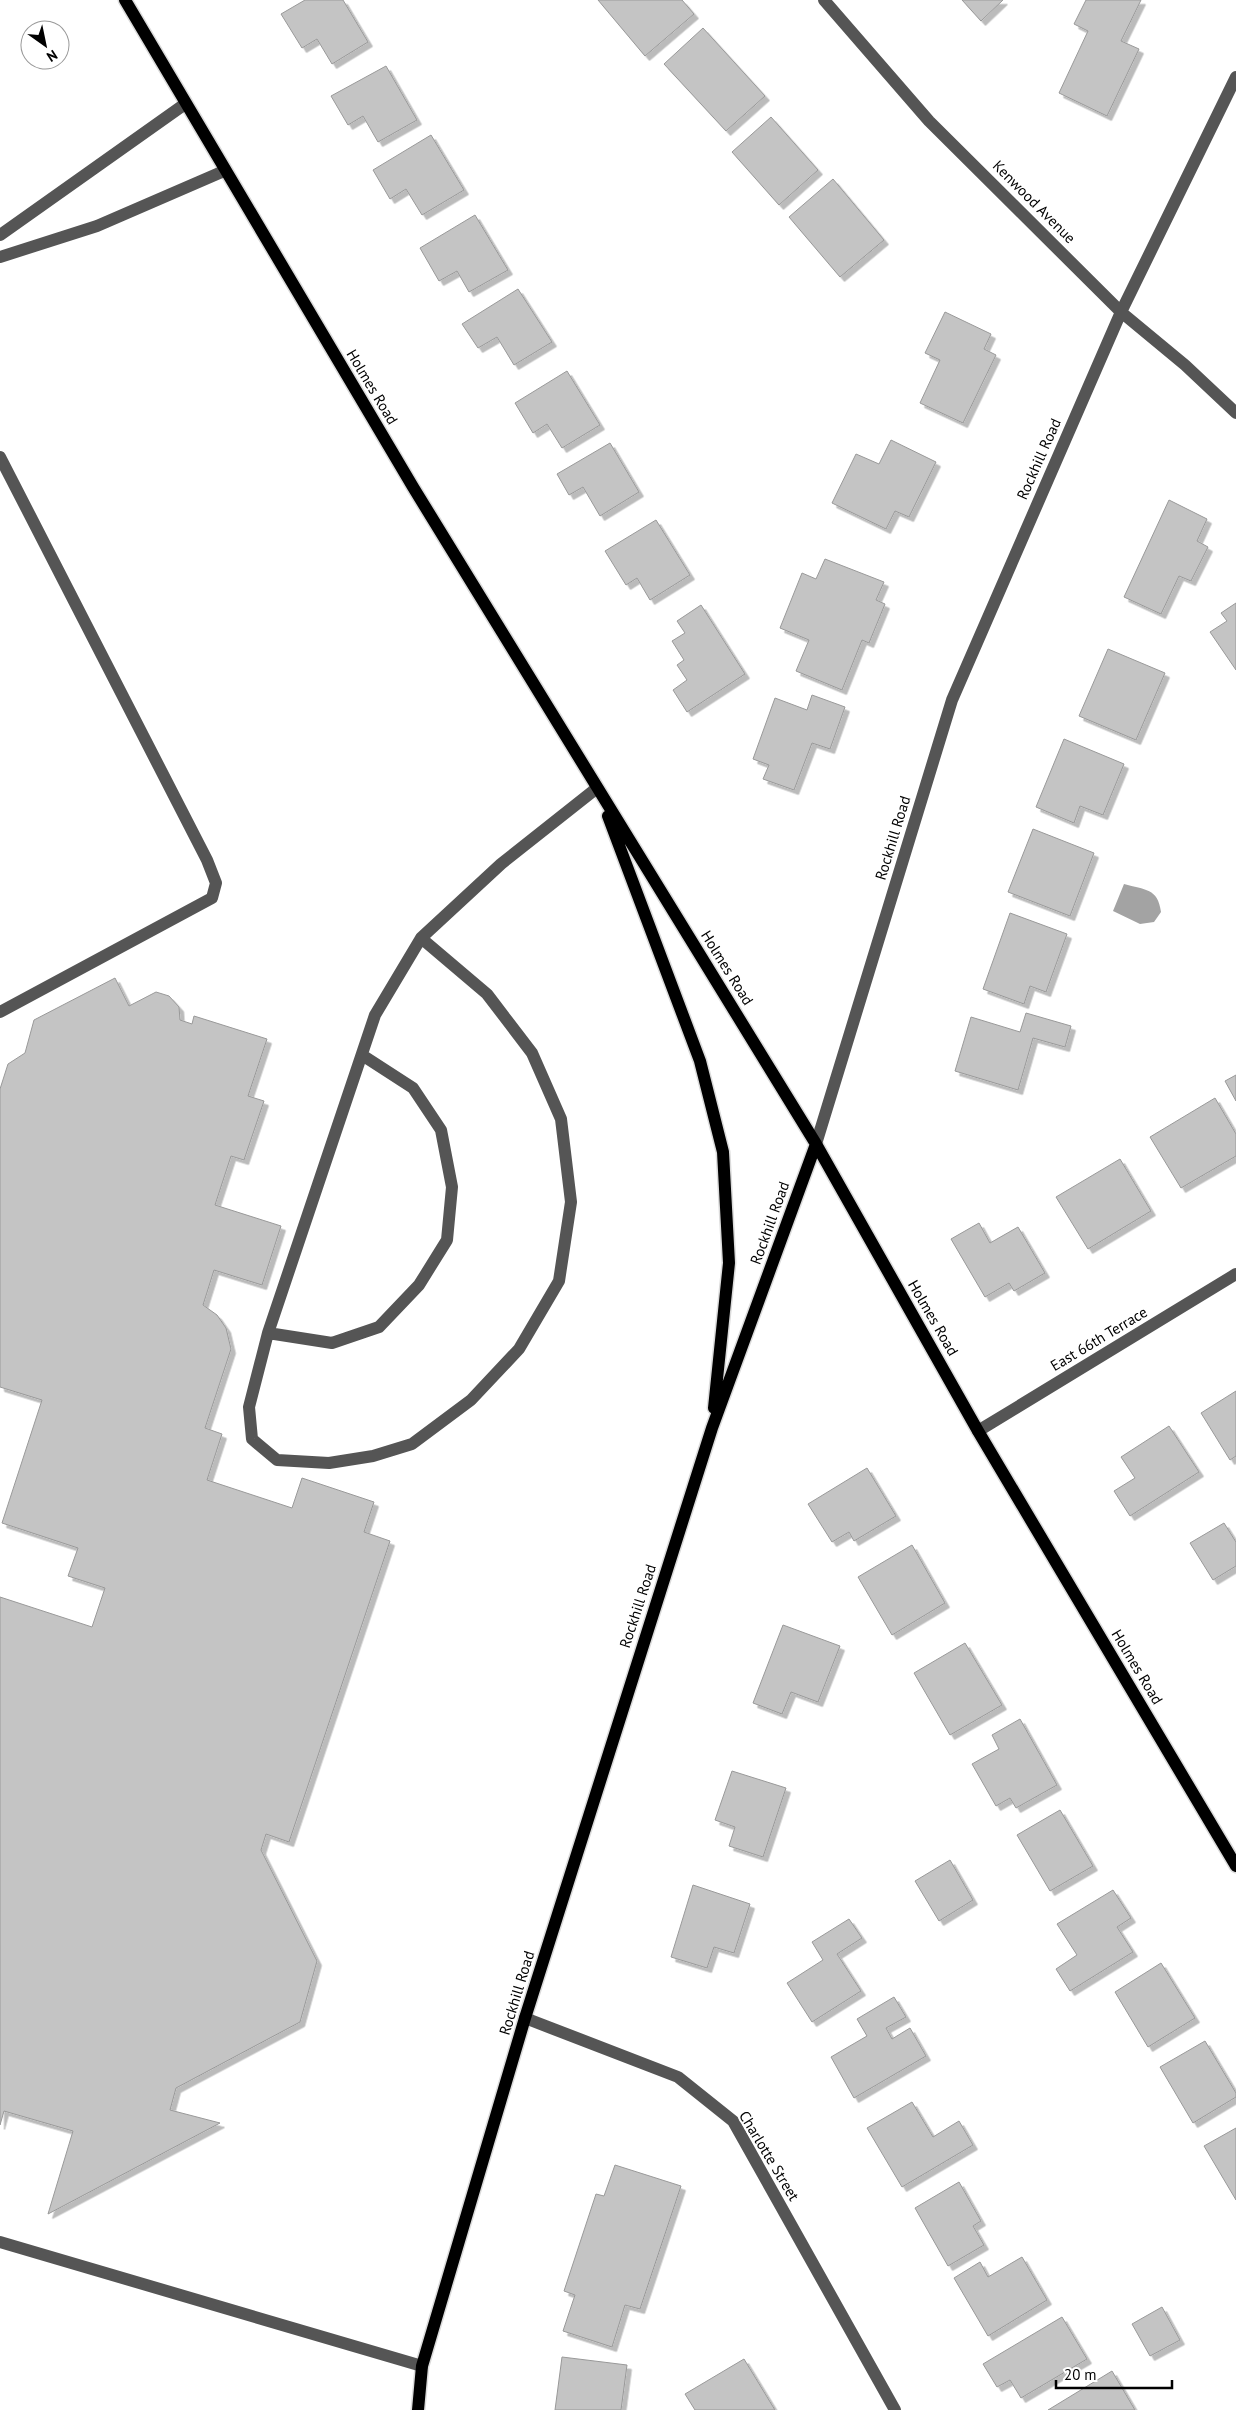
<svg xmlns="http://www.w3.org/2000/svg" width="1236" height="2410" viewBox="0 0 1236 2410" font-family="'PT Sans',sans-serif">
<defs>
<filter id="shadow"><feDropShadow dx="4.5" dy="4.5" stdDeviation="0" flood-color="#0004"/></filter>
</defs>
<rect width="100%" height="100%" fill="#fff"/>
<!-- water -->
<path fill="#a3a3a3" d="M 1124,884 C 1145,890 1158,888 1161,912 L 1154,922 L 1140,924 L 1113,911 Z"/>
<!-- building -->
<path fill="#c4c4c4" stroke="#999" filter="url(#shadow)" d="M 305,0 L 343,0 L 368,42 L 332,64 L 317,39 L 302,48 L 281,14 Z
M 598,0 L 682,0 L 694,14 L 645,56 Z
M 962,0 L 1003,0 L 981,21 Z
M 1086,0 L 1141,0 L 1121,41 L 1139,49 L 1107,116 L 1059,93 L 1088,31 L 1074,24 Z
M 703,28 L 765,96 L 726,131 L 664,64 Z
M 386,66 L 417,120 L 378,142 L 363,116 L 348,125 L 331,96 Z
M 771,117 L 818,170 L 779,205 L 732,152 Z
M 431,135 L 464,190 L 422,215 L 406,189 L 390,199 L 373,170 Z
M 833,179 L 884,240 L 840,277 L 789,217 Z
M 475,215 L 508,270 L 469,292 L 457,271 L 439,281 L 420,248 Z
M 518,289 L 552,342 L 514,365 L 497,337 L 478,348 L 462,324 Z
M 945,312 L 991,334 L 984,349 L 996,355 L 963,423 L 920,403 L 940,360 L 925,353 Z
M 567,371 L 600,425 L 562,448 L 547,424 L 533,433 L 515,403 Z
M 891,440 L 936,462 L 909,517 L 895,511 L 886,529 L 832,503 L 856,454 L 879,464 Z
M 610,443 L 639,492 L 600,516 L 583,487 L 569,495 L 557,474 Z
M 1169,500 L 1207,519 L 1197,541 L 1208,547 L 1191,581 L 1179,576 L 1161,614 L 1124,597 Z
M 656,520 L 690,575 L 650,600 L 637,578 L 626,585 L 605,551 Z
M 825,559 L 884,582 L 876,600 L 885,604 L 869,643 L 862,640 L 842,690 L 796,671 L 809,640 L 780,628 L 802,573 L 816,579 Z
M 1236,603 L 1236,670 L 1210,632 L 1227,621 L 1221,613 Z
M 701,605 L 745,674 L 687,712 L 673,690 L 687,680 L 677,665 L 684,660 L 672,641 L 685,633 L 677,621 Z
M 1108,649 L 1165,673 L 1136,740 L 1079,716 Z
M 812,695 L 845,707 L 830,749 L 812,743 L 794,790 L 763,779 L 769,765 L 753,759 L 775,698 L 807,710 Z
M 1064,739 L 1124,764 L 1103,815 L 1080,806 L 1074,823 L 1036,807 Z
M 1033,829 L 1094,853 L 1070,916 L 1008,892 Z
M 1010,913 L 1067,934 L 1046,992 L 1030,986 L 1024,1004 L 983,989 Z
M 115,978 L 129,1006 L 156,992 L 169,996 L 179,1007 L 180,1020 L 192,1024 L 194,1016 L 267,1039 L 248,1096 L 264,1101 L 244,1160 L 231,1156 L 215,1205 L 281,1226 L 262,1285 L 214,1270 L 203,1305 L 217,1315 L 226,1328 L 231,1349 L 205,1428 L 222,1434 L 207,1480 L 292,1508 L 302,1478 L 374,1502 L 364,1532 L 390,1541 L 289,1842 L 266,1834 L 261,1850 L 317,1961 L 300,2022 L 176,2088 L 170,2110 L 220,2123 L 48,2214 L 73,2131 L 4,2111 L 0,2125 L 0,1597 L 92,1627 L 105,1588 L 68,1576 L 78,1548 L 2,1523 L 42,1400 L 0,1387 L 0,1089 L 8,1064 L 25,1053 L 34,1020 Z
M 1026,1013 L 1071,1026 L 1065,1047 L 1033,1038 L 1018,1090 L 955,1071 L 971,1017 L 1020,1032 Z
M 1236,1075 L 1236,1101 L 1225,1081 Z
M 1215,1098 L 1236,1134 L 1236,1156 L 1181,1188 L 1150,1137 Z
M 1120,1159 L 1151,1211 L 1088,1249 L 1056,1197 Z
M 979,1223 L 990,1243 L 1018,1227 L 1045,1273 L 1014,1291 L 1009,1283 L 985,1297 L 951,1239 Z
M 1236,1391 L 1236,1456 L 1230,1460 L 1201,1413 Z
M 1169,1426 L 1199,1472 L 1130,1516 L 1114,1491 L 1135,1478 L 1121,1457 Z
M 867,1468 L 896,1516 L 854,1541 L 849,1532 L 832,1542 L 808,1504 Z
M 1224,1523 L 1236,1542 L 1236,1566 L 1213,1580 L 1190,1543 Z
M 912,1545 L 945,1603 L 892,1635 L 858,1577 Z
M 783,1625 L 840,1646 L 818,1702 L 791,1692 L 782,1714 L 753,1703 Z
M 965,1643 L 1002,1705 L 950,1735 L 914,1673 Z
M 1020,1719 L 1057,1785 L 1016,1808 L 1010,1798 L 996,1806 L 972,1764 L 999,1749 L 992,1735 Z
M 732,1771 L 786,1788 L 763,1857 L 729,1846 L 735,1827 L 715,1820 Z
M 1060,1810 L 1093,1866 L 1050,1891 L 1017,1835 Z
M 950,1860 L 973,1900 L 939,1921 L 915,1881 Z
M 693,1885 L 750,1904 L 734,1953 L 714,1947 L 707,1968 L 671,1957 Z
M 1113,1890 L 1131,1918 L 1117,1927 L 1133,1952 L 1070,1991 L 1056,1969 L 1077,1955 L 1057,1924 Z
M 849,1919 L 862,1938 L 837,1954 L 861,1991 L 812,2022 L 787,1983 L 823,1960 L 812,1942 Z
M 1161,1963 L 1195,2018 L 1148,2047 L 1115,1992 Z
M 894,1997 L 906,2017 L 886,2028 L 892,2039 L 910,2028 L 926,2056 L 854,2098 L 831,2057 L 867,2036 L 857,2019 Z
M 1205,2041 L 1236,2093 L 1236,2097 L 1193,2123 L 1160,2067 Z
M 912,2102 L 933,2137 L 959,2121 L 973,2145 L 902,2187 L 867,2128 Z
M 1236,2128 L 1236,2200 L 1204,2146 Z
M 615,2165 L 681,2186 L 640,2309 L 625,2305 L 612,2347 L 563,2331 L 575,2295 L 564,2291 L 596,2194 L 604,2196 Z
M 959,2182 L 981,2221 L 973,2226 L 984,2245 L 948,2266 L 915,2208 Z
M 1022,2257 L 1047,2300 L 988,2336 L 954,2278 L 980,2262 L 988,2277 Z
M 1162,2307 L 1180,2340 L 1150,2356 L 1132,2324 Z
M 1062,2317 L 1087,2359 L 1021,2398 L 1010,2380 L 997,2387 L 983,2364 Z
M 562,2357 L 627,2365 L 621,2410 L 555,2410 Z
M 744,2359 L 775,2410 L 695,2410 L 685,2394 Z
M 1112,2371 L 1135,2410 L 1048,2410 Z"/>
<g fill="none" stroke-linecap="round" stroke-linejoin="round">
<!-- major casing -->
<g stroke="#dbdbdb" stroke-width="15">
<path id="major" d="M 125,0 L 413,487 L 816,1144 L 978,1431 L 1236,1866
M 608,816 L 700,1061 L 723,1152 L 729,1263 L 714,1408
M 418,2410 L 422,2366 L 525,2018 L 712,1428 L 816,1144"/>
</g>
<!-- minor -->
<path stroke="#555" stroke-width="12" d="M 824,0 L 929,121 L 1121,312 L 1185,365 L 1236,413
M 0,235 L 185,104
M 0,257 L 97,226 L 224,171
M 0,457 L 207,860 L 216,883 L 212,898 L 0,1012
M 362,1055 L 413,1088 L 441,1130 L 452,1187 L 447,1240 L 419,1285 L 379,1327 L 332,1343 L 268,1333 L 249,1407 L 252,1439 L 277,1460 L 329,1463 L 373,1456 L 412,1444 L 471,1400 L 519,1349 L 559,1281 L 571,1202 L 561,1119 L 532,1053 L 487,994 L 421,938
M 816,1144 L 952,700 L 1121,312 L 1236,77
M 268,1333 L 375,1015 L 421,938 L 501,864 L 597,788
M 978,1431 L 1236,1274
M 525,2018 L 678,2077 L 733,2121 L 895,2410
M 0,2242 L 422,2366"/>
<!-- major -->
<use href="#major" stroke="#000" stroke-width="12"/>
</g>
<g text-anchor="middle" stroke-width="4" stroke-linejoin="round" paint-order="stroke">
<!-- street labels -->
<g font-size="15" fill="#000" stroke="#fff">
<text transform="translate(1034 202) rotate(45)" y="5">Kenwood Avenue</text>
<text transform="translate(372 387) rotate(59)" y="5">Holmes Road</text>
<text transform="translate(1039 459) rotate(-66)" y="5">Rockhill Road</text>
<text transform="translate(893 838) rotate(-73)" y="5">Rockhill Road</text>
<text transform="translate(727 968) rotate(58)" y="5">Holmes Road</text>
<text transform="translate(770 1223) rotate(-70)" y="5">Rockhill Road</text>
<text transform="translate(933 1318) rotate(60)" y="5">Holmes Road</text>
<text transform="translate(1099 1339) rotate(-31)" y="5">East 66th Terrace</text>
<text transform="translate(638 1606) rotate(-72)" y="5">Rockhill Road</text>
<text transform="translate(1137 1667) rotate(59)" y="5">Holmes Road</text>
<text transform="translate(517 1993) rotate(-73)" y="5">Rockhill Road</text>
<text transform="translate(769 2156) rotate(59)" y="5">Charlotte Street</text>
</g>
</g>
<!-- north arrow -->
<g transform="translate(45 45) rotate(147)"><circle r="24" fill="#ffffff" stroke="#999999"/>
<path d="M0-4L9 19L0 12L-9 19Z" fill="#000000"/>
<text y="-8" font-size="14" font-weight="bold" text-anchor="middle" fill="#000000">N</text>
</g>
<!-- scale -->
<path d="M1056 2380v8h116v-8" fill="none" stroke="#000000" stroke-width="2.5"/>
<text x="1064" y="2380" font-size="15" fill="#000000" stroke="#ffffff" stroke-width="4" paint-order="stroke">20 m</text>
</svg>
